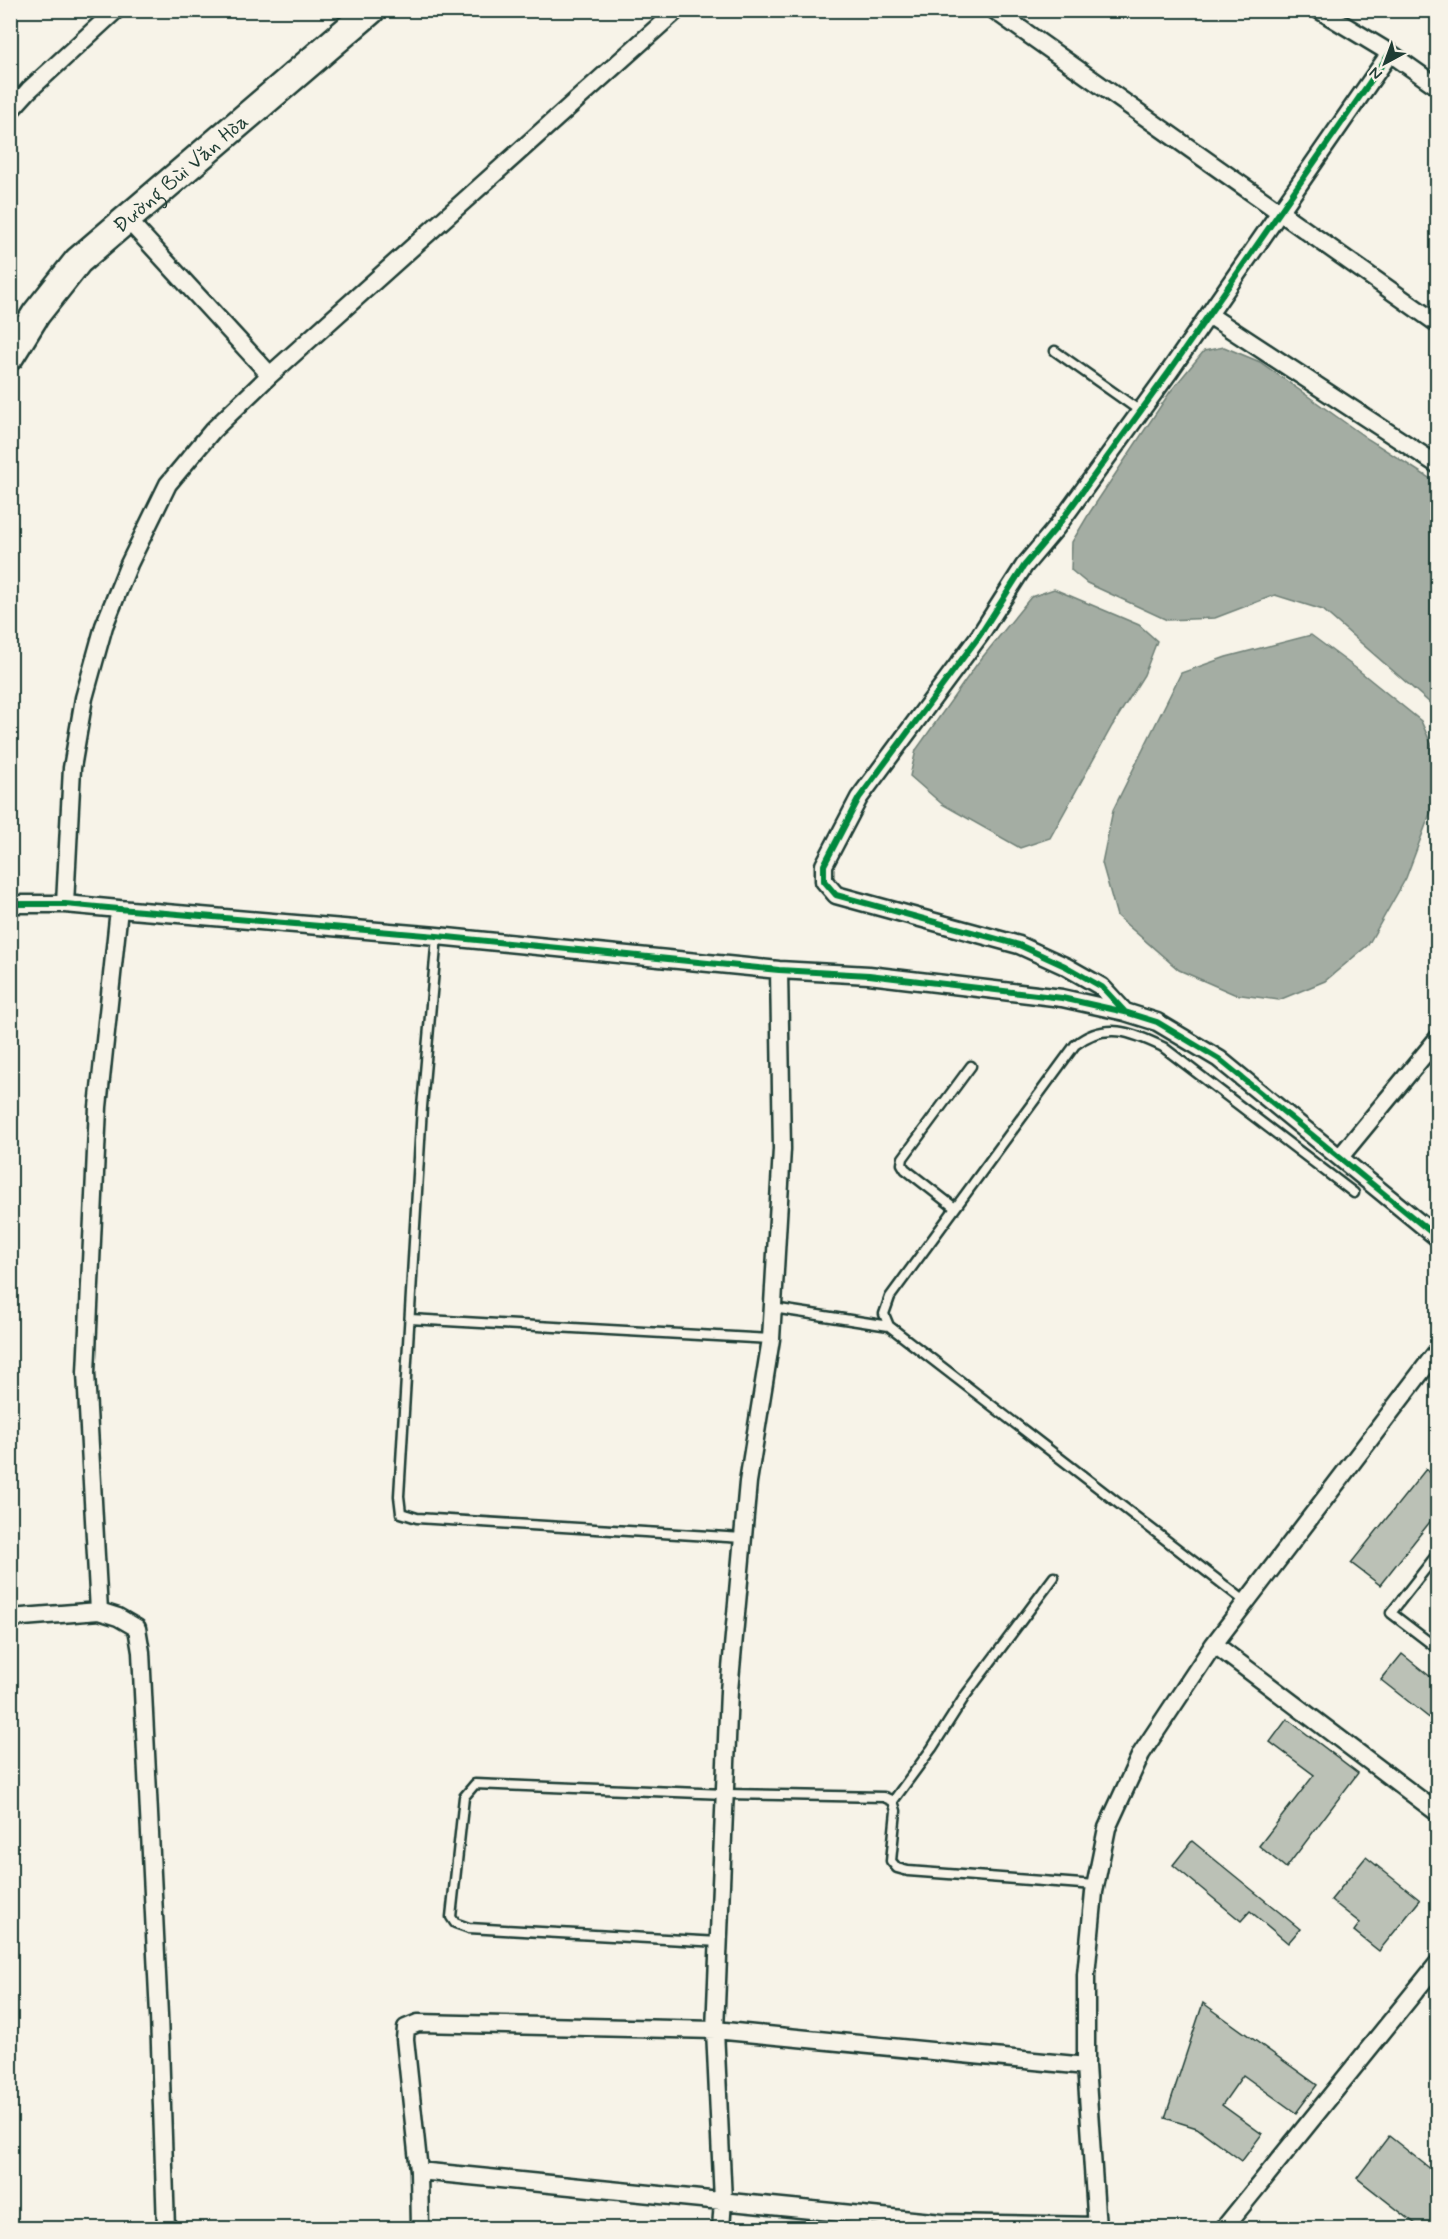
<svg xmlns="http://www.w3.org/2000/svg" width="1448" height="2239" viewBox="0 0 1448 2239" font-family="Mynerve,sans-serif">
<rect width="100%" height="100%" fill="#f7f3e8"/>
<filter id="ink" filterUnits="userSpaceOnUse"><feTurbulence type="fractalNoise" baseFrequency=".0167" numOctaves="2"/><feDisplacementMap in="SourceGraphic" scale="12" xChannelSelector="R" yChannelSelector="G"/><feConvolveMatrix kernelMatrix="1 2 1 2 8 2 1 2 1" color-interpolation-filters="sRGB"/></filter>
<g filter="url(#ink)">
<!-- water -->
<path fill="#a4ada3" stroke="#6f8077" stroke-width="1.5" d="M 1224,347 L 1260,362 L 1368,439 L 1437,483 L 1437,709 L 1323,610 L 1275,595 L 1215,618 L 1167,620 L 1087,583 L 1071,570 L 1072,542 L 1090,512 L 1170,392 L 1204,351 Z
M 1054,589 L 1139,625 L 1157,641 L 1144,675 L 1112,726 L 1050,838 L 1020,848 L 942,804 L 910,776 L 916,750 L 977,664 L 1031,597 Z
M 1311,635 L 1357,669 L 1421,721 L 1436,755 L 1437,795 L 1406,878 L 1368,945 L 1325,981 L 1279,1000 L 1234,994 L 1179,970 L 1117,916 L 1102,863 L 1113,810 L 1181,673 L 1226,657 Z"/>
<!-- building -->
<path fill="#bbc1b6" stroke="#1f3d34" stroke-width="1.5" d="M 1426,1469 L 1437,1479 L 1437,1513 L 1380,1585 L 1351,1563 Z
M 1402,1654 L 1437,1682 L 1437,1724 L 1381,1680 Z
M 1287,1719 L 1358,1773 L 1286,1868 L 1259,1846 L 1314,1775 L 1270,1742 Z
M 1192,1841 L 1300,1929 L 1288,1943 L 1250,1911 L 1241,1921 L 1173,1865 Z
M 1366,1857 L 1420,1900 L 1379,1951 L 1354,1931 L 1360,1923 L 1331,1900 Z
M 1203,2003 L 1317,2085 L 1296,2113 L 1243,2075 L 1222,2105 L 1262,2134 L 1242,2161 L 1197,2128 L 1165,2118 Z
M 1389,2136 L 1437,2174 L 1437,2229 L 1422,2229 L 1357,2178 Z"/>
<g fill="none" stroke-linecap="round" stroke-linejoin="round">
<!-- lane casing -->
<g stroke="#1f3d34" stroke-width="13">
<path id="lane" d="M 1055,351 L 1140,411
M 437,936 L 422,1107 L 399,1496 L 401,1513 L 417,1518 L 743,1538
M 955,1208 L 905,1169 L 902,1164 L 903,1158 L 971,1066
M 773,1308 L 889,1326
M 410,1319 L 771,1339
M 1438,1553 L 1391,1613 L 1438,1649
M 1246,1602 L 889,1326 L 884,1314 L 890,1297 L 1075,1045 C 1105,1021 1132,1032 1163,1047 L 1354,1193
M 893,1801 L 932,1748 L 965,1696 L 1054,1577
M 719,1942 L 469,1928 L 455,1923 L 451,1917 L 464,1797 L 475,1784 L 725,1794 L 884,1797 L 893,1801 L 896,1811 L 891,1861 L 897,1868 L 908,1871 L 1095,1885"/>
</g>
<!-- street casing -->
<g stroke="#1f3d34" stroke-width="21">
<path id="street" d="M 994,10 L 1438,324
M 1319,10 L 1390,53 L 1438,87
M 10,111 L 29,90 L 116,10
M 127,219 L 270,375
M 1209,315 L 1438,465
M 10,904 L 65,904 L 119,909 L 437,936 L 779,970 L 869,975 L 1062,998 L 1125,1012 L 1157,1022 L 1219,1059 L 1438,1238
M 65,904 L 72,768 L 84,698 L 104,626 L 129,564 L 168,484 L 213,430 L 270,375 L 677,10
M 1125,1012 L 1102,987 L 1065,966 L 1019,945 L 836,895 L 824,881 L 824,865 L 859,798 L 980,635 L 1024,566 L 1056,528 L 1169,372 L 1390,53
M 1340,1157 L 1438,1038
M 99,1611 L 86,1373 L 98,1107 L 119,909
M 10,1618 L 99,1611 L 118,1617 L 137,1628 L 141,1652 L 159,2015 L 166,2228
M 1214,1644 L 1438,1813
M 419,2171 L 942,2223 L 1096,2226
M 420,2228 L 419,2171 L 405,2039 L 406,2028 L 418,2023 L 715,2030 L 1086,2066
M 721,2228 L 723,2201 L 715,2030 L 729,1691 L 748,1482 L 771,1339 L 782,1149 L 779,970
M 1097,2228 L 1086,2066 L 1086,1975 L 1094,1892 L 1107,1828 L 1141,1754 L 1214,1644 L 1438,1350
M 1224,2228 L 1438,1963"/>
</g>
<!-- primary casing -->
<g stroke="#1f3d34" stroke-width="32">
<g id="primary">
<path id="s1" d="M 10,356 L 36,314 L 78,261 L 371,10"/>
</g>
</g>
<!-- lane -->
<use href="#lane" stroke="#f7f3e8" stroke-width="8"/>
<!-- street -->
<use href="#street" stroke="#f7f3e8" stroke-width="16"/>
<!-- primary -->
<use href="#primary" stroke="#f7f3e8" stroke-width="27"/>
<!-- cycleway casing -->
<g stroke="#f7f3e8" stroke-width="10">
<path id="cycleway" d="M 10,904 L 65,904 L 119,909 L 437,936 L 779,970 L 869,975 L 1062,998 L 1125,1012 L 1157,1022 L 1219,1059 L 1438,1238
M 1125,1012 L 1102,987 L 1065,966 L 1019,945 L 836,895 L 824,881 L 824,865 L 859,798 L 980,635 L 1024,566 L 1056,528 L 1169,372 L 1390,53"/>
</g>
<!-- cycleway -->
<use href="#cycleway" stroke="#00873e" stroke-width="6"/>
</g>
</g>
<g text-anchor="middle" stroke-width="5" stroke-linejoin="round" paint-order="stroke">
<!-- street labels -->
<g font-size="21" fill="#1f3d34" stroke="#f7f3e8">
<text dy="7" stroke="none"><textPath href="#s1" startOffset="252">Đường Bùi Văn Hòa</textPath></text>
</g>
</g>
<!-- margin -->
<rect width="1448" height="2239" fill="none" stroke="#f7f3e8" stroke-width="36"/>
<rect x="18" y="18" width="1412" height="2203" fill="none" stroke="#1f3d34" stroke-width="2" filter="url(#ink)"/>
<!-- north arrow -->
<g transform="translate(1385 63) rotate(221)" stroke="#f7f3e8" stroke-width="4.5" paint-order="stroke">
<path d="M0-4.5L10 22L0 15L-10 22Z" fill="#1f3d34"/>
<text y="-9" font-size="16" font-weight="bold" text-anchor="middle" fill="#1f3d34">N</text>
</g>
</svg>
